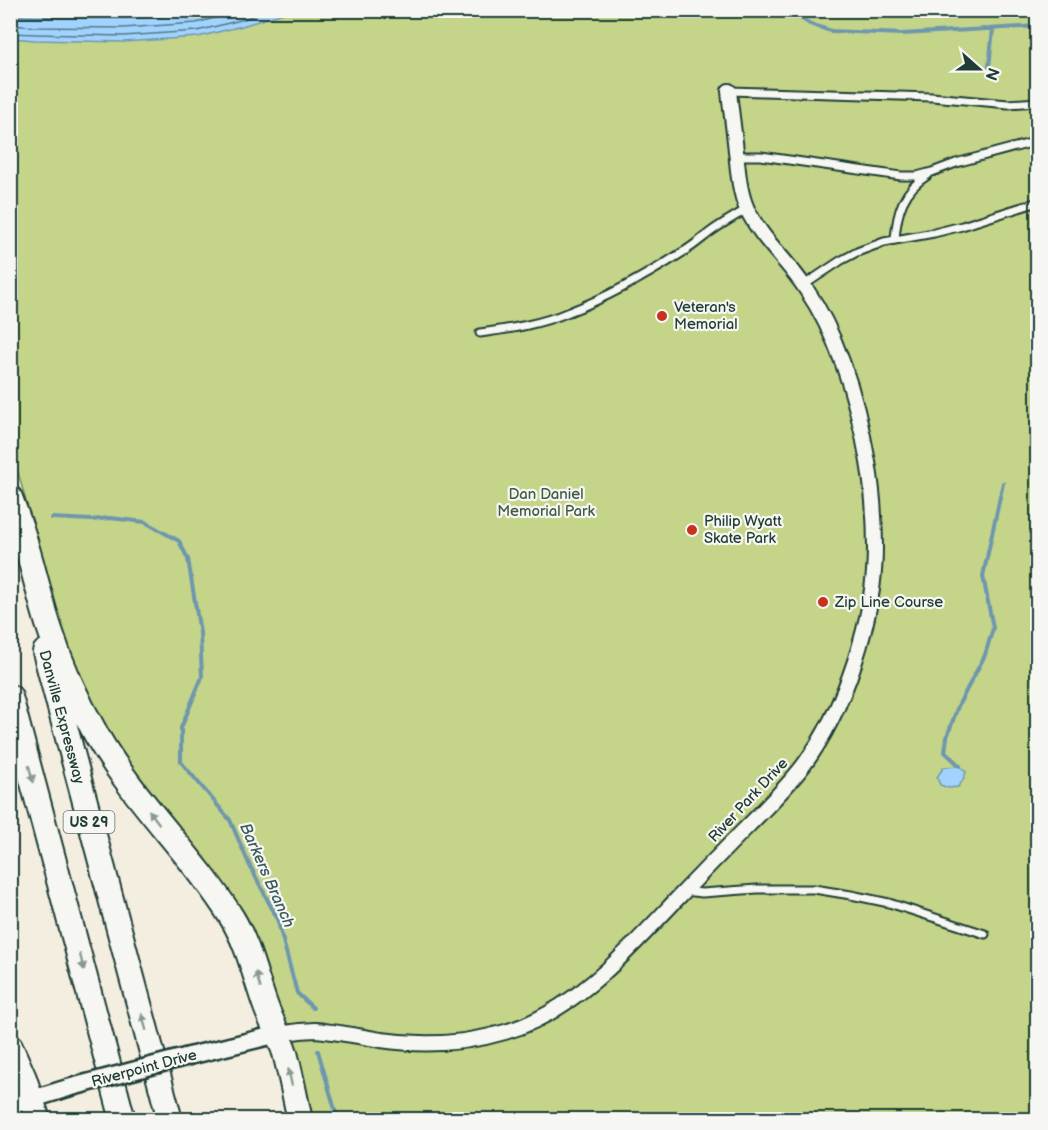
<svg xmlns="http://www.w3.org/2000/svg" width="1048" height="1130" viewBox="0 0 1048 1130" font-family="'Balsamiq Sans',sans-serif">
<rect width="100%" height="100%" fill="#f4eee1"/>
<filter id="ink" filterUnits="userSpaceOnUse"><feTurbulence type="fractalNoise" baseFrequency=".0167" numOctaves="2"/><feDisplacementMap in="SourceGraphic" scale="12" xChannelSelector="R" yChannelSelector="G"/><feConvolveMatrix kernelMatrix="1 2 1 2 8 2 1 2 1" color-interpolation-filters="sRGB"/></filter>
<g filter="url(#ink)">
<!-- green -->
<path fill="#c4d489" stroke="#72885e" stroke-width="1.5" d="M 249,10 L 1037,11 L 1037,1119 L 307,1119 L 299,1076 L 270,980 L 248,922 L 140,781 L 97,716 L 69,657 L 59,625 L 11,446 L 10,28 Z"/>
<!-- water -->
<path fill="#a2d3ff" stroke="#6e97ae" stroke-width="1.5" d="M 10,11 L 11,10 L 290,11 L 242,26 L 198,37 L 123,42 L 35,40 L 11,38 Z
M 960,766 L 966,772 L 963,780 L 958,787 L 949,788 L 940,785 L 937,777 L 944,767 Z"/>
<g fill="none" stroke-linecap="round" stroke-linejoin="round">
<!-- shore -->
<path stroke="#537985" stroke-width="1.5" d="M 10,16 C 59,17 107,20 155,17 C 174,16 192,15 210,10
M 10,25 L 36,27 L 123,28 L 196,23 L 245,10
M 10,33 L 36,34 L 123,36 L 197,31 L 241,20 L 270,10"/>
<!-- stream -->
<path stroke="#6e97ae" stroke-width="4" d="M 794,10 L 793,13 L 810,24 L 831,31 L 902,34 L 1038,26
M 989,67 L 993,29
M 52,518 L 91,520 L 110,518 L 145,522 L 179,541 L 188,559 L 200,633 L 202,677 L 181,728 L 181,762 L 230,820 L 249,864 L 277,918 L 297,993 L 313,1008
M 960,766 L 945,752 L 947,737 L 958,706 L 985,655 L 993,628 L 983,576 L 1003,483
M 318,1051 L 338,1120"/>
<!-- service casing -->
<g stroke="#1f3d34" stroke-width="11">
<path id="service" d="M 729,91 L 932,97 L 1008,104 L 1038,102
M 737,156 L 761,156 L 901,176 L 917,176 L 932,172 L 956,163 L 1038,141
M 895,239 C 897,212 903,190 928,175
M 804,285 L 840,261 L 857,252 L 884,242 L 934,233 L 962,226 L 1038,202
M 480,333 C 510,329 541,324 569,312 C 609,297 647,275 683,252 C 692,247 700,240 709,233 C 721,224 734,217 747,209
M 685,891 L 702,893 L 757,889 L 814,889 L 851,895 L 889,903 L 985,934"/>
</g>
<!-- minor casing -->
<g stroke="#1f3d34" stroke-width="18">
<path id="minor" d="M 278,1034 L 300,1031 L 315,1030 C 337,1032 359,1036 381,1040 C 422,1046 465,1044 505,1032 C 573,1013 629,950 676,900 C 699,876 722,852 745,829 C 765,809 786,788 803,766 C 845,710 875,617 875,548 C 875,520 873,491 868,462 C 858,405 839,337 806,289 C 788,261 761,239 747,209 C 739,191 738,170 736,151 C 734,131 731,111 729,91"/>
</g>
<!-- tertiary casing -->
<g stroke="#1f3d34" stroke-width="21">
<path id="tertiary" d="M 189,1056 L 278,1034
M 10,1106 L 68,1088"/>
</g>
<!-- motorway casing -->
<g stroke="#1f3d34" stroke-width="28">
<path id="motorway" d="M 10,498 C 16,514 22,529 26,545 C 34,571 40,598 48,624 C 60,663 77,701 97,736 C 135,802 192,854 232,918 C 249,946 255,977 266,1007 C 272,1023 280,1037 285,1053 C 291,1075 295,1098 300,1120
M 45,652 L 170,1120
M 10,697 L 123,1120
M 10,1046 L 24,1078 L 38,1120"/>
</g>
<!-- service -->
<use href="#service" stroke="#f6f6f2" stroke-width="7"/>
<!-- minor -->
<use href="#minor" stroke="#f6f6f2" stroke-width="14"/>
<!-- tertiary -->
<use href="#tertiary" stroke="#f6f6f2" stroke-width="16"/>
<!-- motorway -->
<use href="#motorway" stroke="#f6f6f2" stroke-width="24"/>
<!-- tertiary-bridge casing -->
<g stroke="#1f3d34" stroke-width="21" stroke-linecap="butt">
<path id="tertiary-bridge" d="M 68,1088 L 189,1056"/>
</g>
<!-- tertiary-bridge -->
<use href="#tertiary-bridge" stroke="#f6f6f2" stroke-width="16"/>
</g>
<!-- one-way arrows -->
<defs><path id="oneway-solid" d="M-6-.8H1V-3.2L6.5 0L1 3.2V.8H-6Z" transform="scale(1.5)"/></defs>
<g fill="#8a9a93">
<use href="#oneway-solid" transform="translate(31 774) rotate(75)"/>
<use href="#oneway-solid" transform="translate(154 817) rotate(-127)"/>
<use href="#oneway-solid" transform="translate(82 962) rotate(75)"/>
<use href="#oneway-solid" transform="translate(258 980) rotate(-107)"/>
<use href="#oneway-solid" transform="translate(144 1022) rotate(-105)"/>
<use href="#oneway-solid" transform="translate(290 1077) rotate(-102)"/>
</g>
</g>
<!-- markers -->
<g fill="#c8321e" stroke="#f6f6f2" stroke-width="2">
<circle cx="662" cy="316" r="6"/>
<circle cx="692" cy="530" r="6"/>
<circle cx="823" cy="602" r="6"/>
</g>
<g text-anchor="middle" stroke-width="4.5" stroke-linejoin="round" paint-order="stroke">
<!-- shield labels -->
<rect fill="#f6f6f2" stroke="#60746d" stroke-width="1.5" x="63.5" y="811" width="51" height="22" rx="4.5"/>
<g font-size="14" font-weight="bold" fill="#1f3d34">
<text x="89" y="827">US 29</text>
</g>
<!-- poi labels -->
<g font-size="15" fill="#1f3d34" stroke="#f6f6f2" text-anchor="start">
<text x="674" y="312">Veteran's<tspan x="674" dy="17">Memorial</tspan></text>
<text x="704" y="526">Philip Wyatt<tspan x="704" dy="17">Skate Park</tspan></text>
<text x="835" y="607">Zip Line Course</text>
</g>
<!-- park labels -->
<g font-size="15" fill="#405b45" stroke="#f6f6f2">
<text x="546" y="499">Dan Daniel<tspan x="546" dy="17">Memorial Park</tspan></text>
</g>
<!-- street labels -->
<g font-size="15" fill="#1f3d34" stroke="#f6f6f2">
<text transform="translate(62 717) rotate(75)" y="5">Danville Expressway</text>
<text transform="translate(748 800) rotate(-47)" y="5">River Park Drive</text>
<text transform="translate(144 1068) rotate(-15)" y="5">Riverpoint Drive</text>
</g>
<!-- water labels -->
<g font-size="16" font-style="italic" fill="#395b5d" stroke="#f6f6f2">
<text transform="translate(268 875) rotate(66)" y="6">Barkers Branch</text>
</g>
</g>
<!-- margin -->
<rect width="1048" height="1130" fill="none" stroke="#f6f6f2" stroke-width="36"/>
<rect x="18" y="18" width="1012" height="1094" fill="none" stroke="#1f3d34" stroke-width="2" filter="url(#ink)"/>
<!-- north arrow -->
<g transform="translate(979 69) rotate(111)" stroke="#f6f6f2" stroke-width="4.5" paint-order="stroke">
<path d="M0-4.5L10 22L0 15L-10 22Z" fill="#1f3d34"/>
<text y="-9" font-size="16" font-weight="bold" text-anchor="middle" fill="#1f3d34">N</text>
</g>
</svg>
